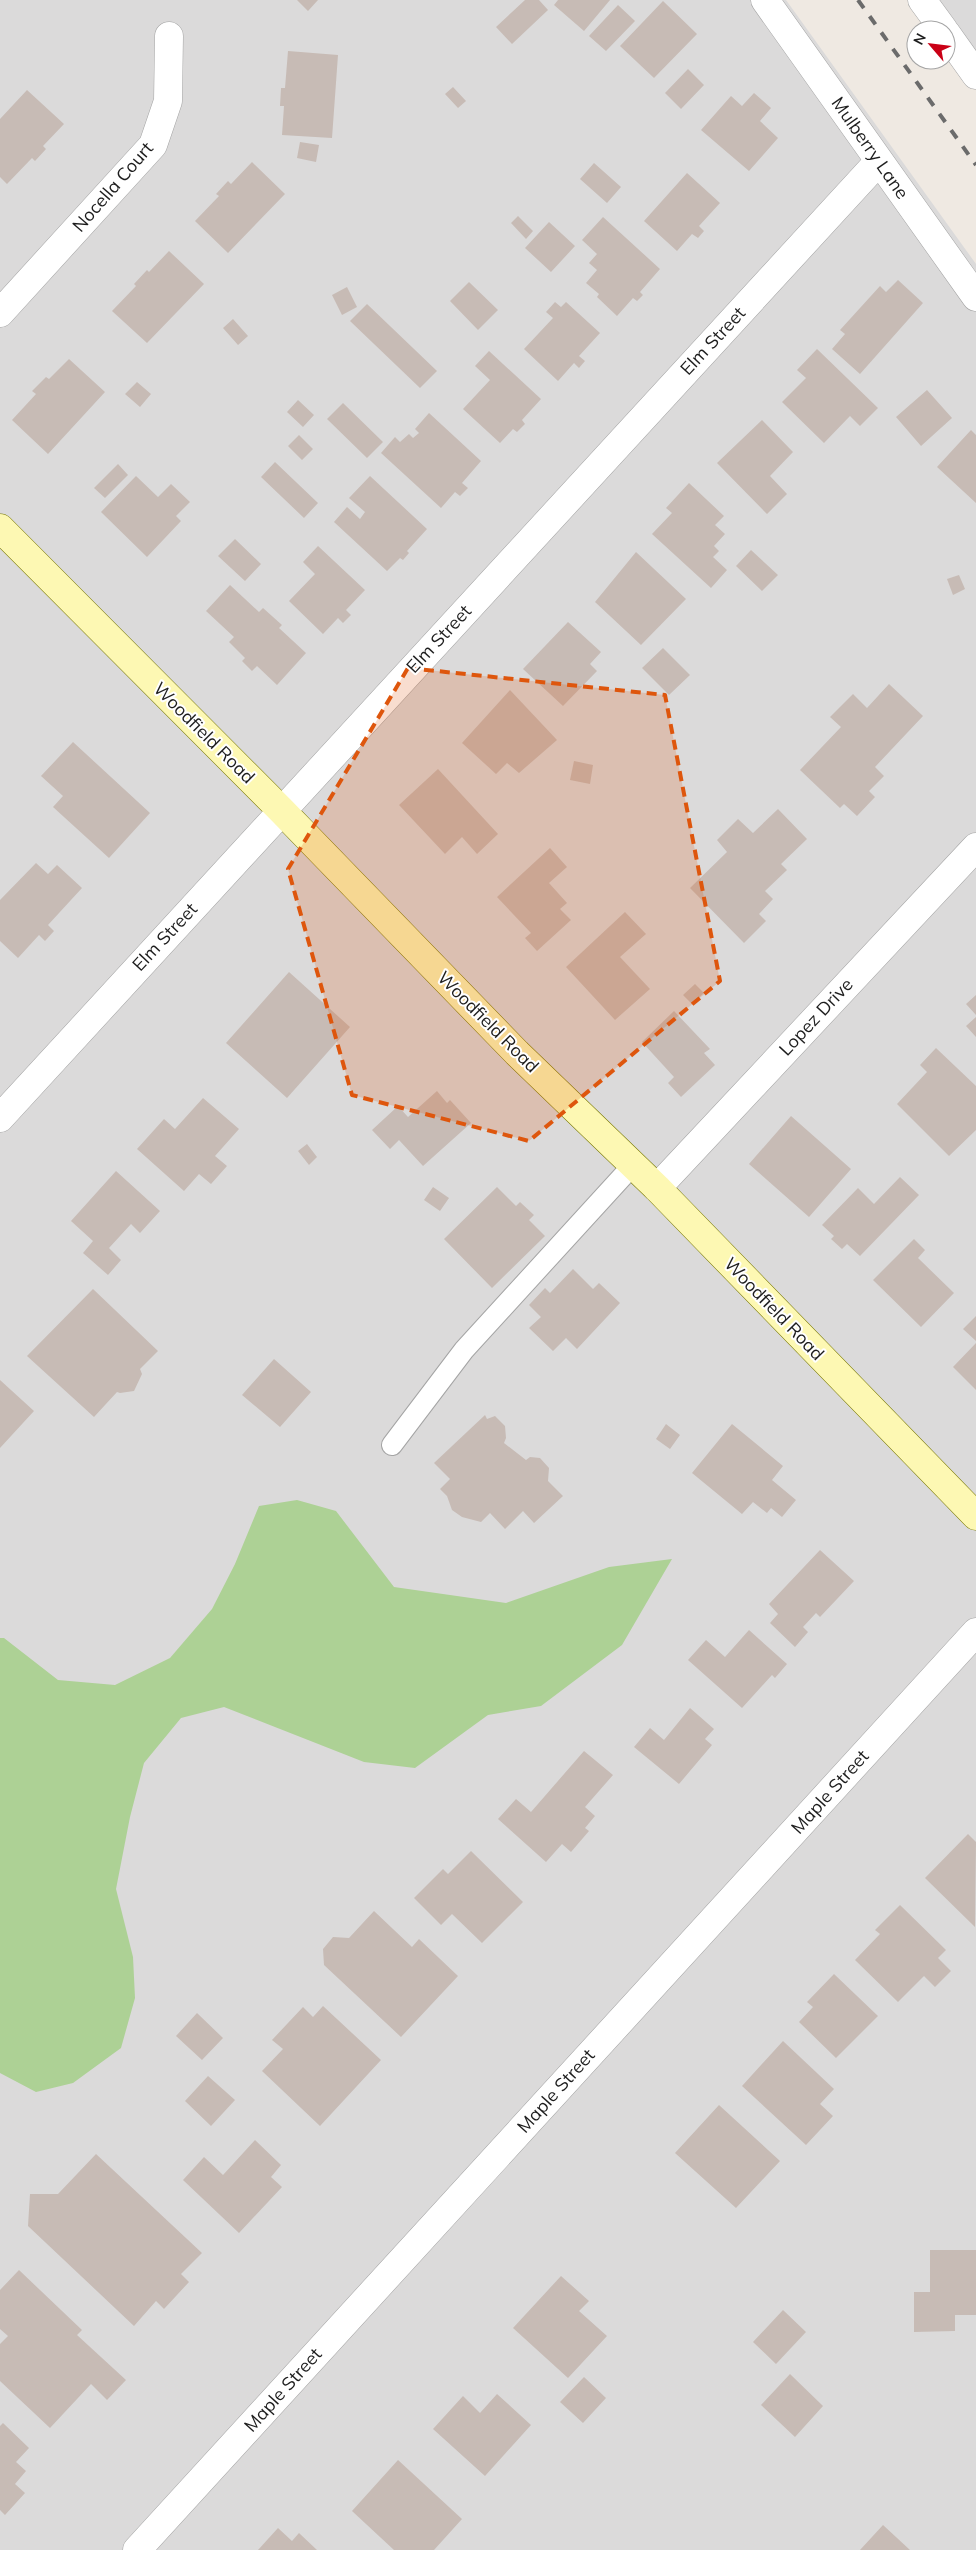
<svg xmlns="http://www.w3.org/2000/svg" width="976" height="2550" viewBox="0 0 976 2550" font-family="Mulish,sans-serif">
<rect width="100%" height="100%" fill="#efe9e2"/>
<!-- residential -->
<path fill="#dbdada" d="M 0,0 L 786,0 L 976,264 L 976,2550 L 0,2550 Z
M 928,0 L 976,0 L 976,67 Z"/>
<!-- forest -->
<path fill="#add195" d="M 297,1500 L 336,1511 L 394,1587 L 506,1603 L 609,1567 L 672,1559 L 622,1645 L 541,1706 L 488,1715 L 415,1768 L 364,1762 L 224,1707 L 181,1718 L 144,1763 L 130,1817 L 116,1889 L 133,1957 L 135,1998 L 121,2048 L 73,2083 L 36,2092 L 0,2073 L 0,1638 L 4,1638 L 58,1680 L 115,1685 L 170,1658 L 212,1609 L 235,1564 L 259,1506 Z"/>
<!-- building -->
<path fill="#c7bbb5" d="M 297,0 L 318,0 L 308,11 Z
M 525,0 L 539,0 L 548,10 L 512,44 L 496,27 Z
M 558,0 L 610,0 L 584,31 L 554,5 Z
M 663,1 L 697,34 L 654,78 L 620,46 Z
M 618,5 L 635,21 L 606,51 L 589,36 Z
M 288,51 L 338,55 L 332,138 L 282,135 L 284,106 L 280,106 L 281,88 L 285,88 Z
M 688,69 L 704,85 L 681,109 L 665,93 Z
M 453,87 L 466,101 L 458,108 L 445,94 Z
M 27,90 L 64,124 L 43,146 L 46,149 L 35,161 L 32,158 L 7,184 L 0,177 L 0,119 Z
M 754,93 L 771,108 L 760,121 L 778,138 L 749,171 L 701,130 L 731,96 L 742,106 Z
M 300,142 L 319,145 L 316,162 L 297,158 Z
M 252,162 L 285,194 L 228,253 L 195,221 L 219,196 L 216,194 L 228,181 L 231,184 Z
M 594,163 L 621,187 L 607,203 L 580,179 Z
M 687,173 L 720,203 L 699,226 L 704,231 L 698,238 L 692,234 L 677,251 L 644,221 Z
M 518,216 L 533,231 L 526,239 L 511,223 Z
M 603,217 L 660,269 L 640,292 L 643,295 L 637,301 L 633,298 L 617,316 L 597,297 L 599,294 L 586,283 L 597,270 L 589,263 L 597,254 L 582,240 Z
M 549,222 L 575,246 L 551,272 L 525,248 Z
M 169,251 L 204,284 L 147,343 L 112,311 L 136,286 L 134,284 L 147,270 L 149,272 Z
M 898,280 L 923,303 L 860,374 L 832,349 L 845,334 L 840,330 L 880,286 L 886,292 Z
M 469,282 L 498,310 L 478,330 L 450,301 Z
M 347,287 L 357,307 L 342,315 L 332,295 Z
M 555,302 L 561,307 L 566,302 L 600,333 L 579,356 L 585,361 L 579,368 L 574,363 L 558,381 L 524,349 L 553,318 L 546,312 Z
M 367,304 L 437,371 L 420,388 L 350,321 Z
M 233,319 L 248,336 L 238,345 L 223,328 Z
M 817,349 L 878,408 L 860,426 L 850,416 L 824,443 L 782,402 L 806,378 L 797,370 Z
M 489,351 L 541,399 L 522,420 L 525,424 L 517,432 L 513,429 L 500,443 L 463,409 L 490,380 L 475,366 Z
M 69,359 L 105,392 L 48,454 L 12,420 L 36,394 L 32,391 L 46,377 L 49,379 Z
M 137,382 L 151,394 L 140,407 L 125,394 Z
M 927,390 L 952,418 L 921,446 L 896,417 Z
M 298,400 L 314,415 L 303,427 L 287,412 Z
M 343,403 L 383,442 L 367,458 L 327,419 Z
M 429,413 L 481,461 L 462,483 L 468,488 L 460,496 L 455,492 L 441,508 L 381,453 L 395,437 L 400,442 L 409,434 L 413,438 L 419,433 L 415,429 Z
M 762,420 L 793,452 L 770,476 L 787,494 L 767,514 L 717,463 Z
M 971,430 L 976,435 L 976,503 L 937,467 Z
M 299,435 L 313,449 L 302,460 L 288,446 Z
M 275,462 L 318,503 L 304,518 L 261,477 Z
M 118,464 L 128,475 L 105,498 L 94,488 Z
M 136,476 L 158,497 L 171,484 L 190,502 L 176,516 L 181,521 L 147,557 L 101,512 Z
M 370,476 L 427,529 L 407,551 L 409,553 L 403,560 L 400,558 L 387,571 L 334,522 L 347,507 L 360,519 L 365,512 L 349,498 Z
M 689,483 L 724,516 L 715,525 L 725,534 L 714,546 L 719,551 L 713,557 L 727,570 L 711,588 L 652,534 L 672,513 L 666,508 Z
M 235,539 L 261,564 L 245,581 L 218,556 Z
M 318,546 L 365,590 L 346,610 L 351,615 L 343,623 L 338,618 L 323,634 L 289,601 L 315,574 L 303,562 Z
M 751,550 L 778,575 L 762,591 L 736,566 Z
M 636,552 L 686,599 L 641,645 L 595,602 Z
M 959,575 L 965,589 L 953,595 L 947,579 Z
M 230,585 L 259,612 L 263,608 L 282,625 L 279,628 L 306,653 L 277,685 L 257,666 L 252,671 L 242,661 L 245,658 L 229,642 L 234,637 L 206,611 Z
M 568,622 L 601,652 L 590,664 L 597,671 L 563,706 L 523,669 Z
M 663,648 L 690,675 L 669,695 L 642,668 Z
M 889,684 L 923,716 L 875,767 L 884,776 L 869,791 L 875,797 L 857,816 L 844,804 L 840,808 L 800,770 L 841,727 L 830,717 L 853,694 L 867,708 Z
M 510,690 L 557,740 L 519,773 L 507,763 L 496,774 L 462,743 Z
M 73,742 L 150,813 L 109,858 L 53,807 L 63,796 L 41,776 Z
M 574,761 L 593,765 L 590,784 L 570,780 Z
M 438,769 L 498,834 L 477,854 L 462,837 L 445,854 L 399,805 Z
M 778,809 L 807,839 L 781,864 L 787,870 L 765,891 L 773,899 L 759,914 L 766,921 L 744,943 L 690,888 L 727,852 L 717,840 L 738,819 L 753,833 Z
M 550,848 L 567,867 L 549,883 L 567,903 L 560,909 L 571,920 L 537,951 L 525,938 L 531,933 L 497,897 Z
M 36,863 L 48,874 L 57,865 L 82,888 L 48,925 L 54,931 L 45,941 L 39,935 L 18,958 L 0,941 L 0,900 Z
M 625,912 L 646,934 L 620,957 L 650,989 L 615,1020 L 566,967 Z
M 289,972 L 350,1027 L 287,1098 L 226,1043 Z
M 695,984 L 704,993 L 692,1004 L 683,995 Z
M 976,995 L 976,1015 L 966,1004 Z
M 674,1011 L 710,1049 L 704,1053 L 715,1065 L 681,1097 L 668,1083 L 674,1077 L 642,1042 Z
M 976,1017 L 976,1037 L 966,1026 Z
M 936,1048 L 976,1086 L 976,1130 L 949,1156 L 897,1104 L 927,1072 L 920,1065 Z
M 437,1091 L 447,1103 L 450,1100 L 471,1123 L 423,1166 L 399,1140 L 390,1149 L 372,1130 L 398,1106 L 408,1117 Z
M 203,1098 L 239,1129 L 215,1156 L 227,1166 L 211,1184 L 199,1174 L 184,1191 L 137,1149 L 164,1119 L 175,1129 Z
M 791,1116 L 851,1169 L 809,1217 L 749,1164 Z
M 307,1144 L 317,1157 L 309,1165 L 298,1151 Z
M 116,1171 L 160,1211 L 140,1233 L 131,1224 L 109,1248 L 121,1260 L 108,1275 L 83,1253 L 93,1241 L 71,1221 Z
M 900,1177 L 919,1195 L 860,1256 L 847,1244 L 842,1249 L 831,1239 L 834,1236 L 822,1225 L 858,1188 L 874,1204 Z
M 433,1187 L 449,1198 L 440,1211 L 424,1200 Z
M 497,1187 L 516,1206 L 520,1202 L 534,1215 L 529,1220 L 545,1236 L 492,1288 L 444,1239 Z
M 914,1239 L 925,1250 L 918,1258 L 954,1293 L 921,1327 L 873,1280 Z
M 573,1269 L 593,1289 L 599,1283 L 620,1303 L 577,1349 L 566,1338 L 553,1351 L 529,1328 L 541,1317 L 529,1305 L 545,1288 L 550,1293 Z
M 93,1289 L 158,1351 L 140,1369 L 142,1374 L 134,1391 L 120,1393 L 117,1392 L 94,1417 L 27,1356 Z
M 976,1316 L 976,1341 L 963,1329 Z
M 976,1343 L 976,1390 L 953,1367 Z
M 274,1359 L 311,1392 L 280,1427 L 242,1395 Z
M 0,1380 L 34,1411 L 0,1448 Z
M 485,1415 L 487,1419 L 495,1416 L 505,1426 L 506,1438 L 504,1443 L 526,1460 L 530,1457 L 540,1458 L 549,1468 L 548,1481 L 563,1496 L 534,1523 L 523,1511 L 505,1529 L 490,1513 L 481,1522 L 462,1517 L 452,1510 L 447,1496 L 440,1489 L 450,1479 L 434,1463 Z
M 666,1424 L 680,1435 L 670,1449 L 656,1439 Z
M 732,1424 L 783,1466 L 772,1480 L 796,1500 L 782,1517 L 771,1508 L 767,1513 L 753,1502 L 742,1514 L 692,1473 Z
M 820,1550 L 854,1581 L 820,1617 L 816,1613 L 803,1627 L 808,1632 L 795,1647 L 770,1623 L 778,1614 L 769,1604 Z
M 749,1630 L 787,1664 L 775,1678 L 772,1675 L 742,1708 L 688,1660 L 706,1640 L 725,1657 Z
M 690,1708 L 714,1729 L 705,1739 L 712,1745 L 679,1784 L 634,1747 L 650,1728 L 664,1740 Z
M 584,1751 L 613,1775 L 585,1807 L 595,1816 L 585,1828 L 589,1831 L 571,1852 L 562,1844 L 546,1862 L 498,1819 L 516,1799 L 531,1812 Z
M 968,1834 L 976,1842 L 975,1927 L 925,1878 Z
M 471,1851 L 523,1902 L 482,1943 L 452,1914 L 441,1925 L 414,1898 L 443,1869 L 448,1874 Z
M 900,1905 L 946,1950 L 938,1958 L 951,1971 L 935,1987 L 924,1976 L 898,2002 L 855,1960 L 880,1934 L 875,1930 Z
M 374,1911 L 412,1947 L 419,1939 L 458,1976 L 401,2037 L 324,1965 L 323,1949 L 333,1937 L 349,1938 Z
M 834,1974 L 878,2016 L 836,2058 L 799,2022 L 813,2007 L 807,2002 Z
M 323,2006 L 381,2060 L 320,2126 L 262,2071 L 283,2049 L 272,2040 L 303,2007 L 313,2017 Z
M 197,2013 L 223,2038 L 202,2060 L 176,2036 Z
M 783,2041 L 834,2089 L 820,2104 L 833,2116 L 806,2145 L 742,2086 Z
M 208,2076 L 235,2100 L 211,2126 L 185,2101 Z
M 719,2105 L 780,2161 L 736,2208 L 675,2153 Z
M 255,2140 L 281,2165 L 271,2177 L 282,2187 L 239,2233 L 183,2180 L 204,2157 L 223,2175 Z
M 96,2154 L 202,2253 L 181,2274 L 189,2282 L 164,2309 L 156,2301 L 134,2326 L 28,2226 L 30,2194 L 58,2194 Z
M 930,2250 L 976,2250 L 976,2315 L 955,2315 L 955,2331 L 914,2332 L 914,2292 L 930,2292 Z
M 19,2270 L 82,2330 L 77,2335 L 126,2380 L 107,2400 L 91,2384 L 50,2428 L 0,2381 L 0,2344 L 8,2336 L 0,2329 L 0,2290 Z
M 561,2276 L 589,2301 L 579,2311 L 607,2336 L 568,2378 L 513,2328 Z
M 783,2310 L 806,2332 L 776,2364 L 753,2342 Z
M 790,2374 L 823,2406 L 795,2437 L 761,2405 Z
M 584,2377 L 606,2398 L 583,2423 L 560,2402 Z
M 497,2394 L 531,2425 L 485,2476 L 433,2429 L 463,2396 L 480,2413 Z
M 3,2423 L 29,2448 L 16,2462 L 26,2471 L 15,2484 L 25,2493 L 5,2515 L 0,2510 L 0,2426 Z
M 398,2460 L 462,2519 L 434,2550 L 394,2550 L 352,2511 Z
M 883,2525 L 910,2550 L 860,2550 Z
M 278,2528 L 292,2541 L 299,2533 L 317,2550 L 258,2550 Z"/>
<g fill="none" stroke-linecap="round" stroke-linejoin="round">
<!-- lane casing -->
<g stroke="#a4a4a4" stroke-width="22">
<path id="lane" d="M 392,1445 L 464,1350 L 633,1165"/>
</g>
<!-- street casing -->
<g stroke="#a4a4a4" stroke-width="29">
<path id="street" d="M 765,0 L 976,297
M 922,0 L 944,30
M 946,33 L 976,75
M 0,313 L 153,145 L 168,101 L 169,36
M 0,1118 L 879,161
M 657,1188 L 976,847
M 137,2550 L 976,1632"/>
</g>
<!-- secondary casing -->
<g stroke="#787800" stroke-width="29">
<path id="secondary" d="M 0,528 L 282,811 L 517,1053 L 657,1188 L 976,1516"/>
</g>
<!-- lane -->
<use href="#lane" stroke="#fff" stroke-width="20"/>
<!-- street -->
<use href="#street" stroke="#fff" stroke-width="28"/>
<!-- secondary -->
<use href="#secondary" stroke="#fdf8b3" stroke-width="28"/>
<!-- rail -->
<path stroke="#6b6b6b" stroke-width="4" stroke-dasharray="10 10" stroke-linecap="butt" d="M 858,0 L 976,165"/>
</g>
<!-- marked area -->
<path fill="#de560d" fill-opacity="0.2" stroke="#de560d" stroke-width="4" stroke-dasharray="10 6" stroke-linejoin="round" d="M 408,668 L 665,695 L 720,981 L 529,1141 L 352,1095 L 288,869 Z"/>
<g text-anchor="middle" stroke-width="4" stroke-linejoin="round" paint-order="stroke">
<!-- street labels -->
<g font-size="18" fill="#1d1d1d" stroke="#fff">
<text transform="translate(870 148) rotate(55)" y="6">Mulberry Lane</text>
<text transform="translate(113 187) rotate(-49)" y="6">Nocella Court</text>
<text transform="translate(713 341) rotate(-47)" y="6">Elm Street</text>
<text transform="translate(439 639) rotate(-47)" y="6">Elm Street</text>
<text transform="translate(204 733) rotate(45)" y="6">Woodfield Road</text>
<text transform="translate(165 937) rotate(-47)" y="6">Elm Street</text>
<text transform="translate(816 1017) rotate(-47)" y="6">Lopez Drive</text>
<text transform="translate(488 1022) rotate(45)" y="6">Woodfield Road</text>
<text transform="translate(774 1309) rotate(46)" y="6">Woodfield Road</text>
<text transform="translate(830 1792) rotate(-48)" y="6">Maple Street</text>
<text transform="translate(556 2091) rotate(-48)" y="6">Maple Street</text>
<text transform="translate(283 2390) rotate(-48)" y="6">Maple Street</text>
</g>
</g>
<!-- north arrow -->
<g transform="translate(931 45) rotate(298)"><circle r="24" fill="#ffffff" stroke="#a5a5a5"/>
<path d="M0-4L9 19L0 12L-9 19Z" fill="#ca0016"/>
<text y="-8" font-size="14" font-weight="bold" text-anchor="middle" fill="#1d1d1d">N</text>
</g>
</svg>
